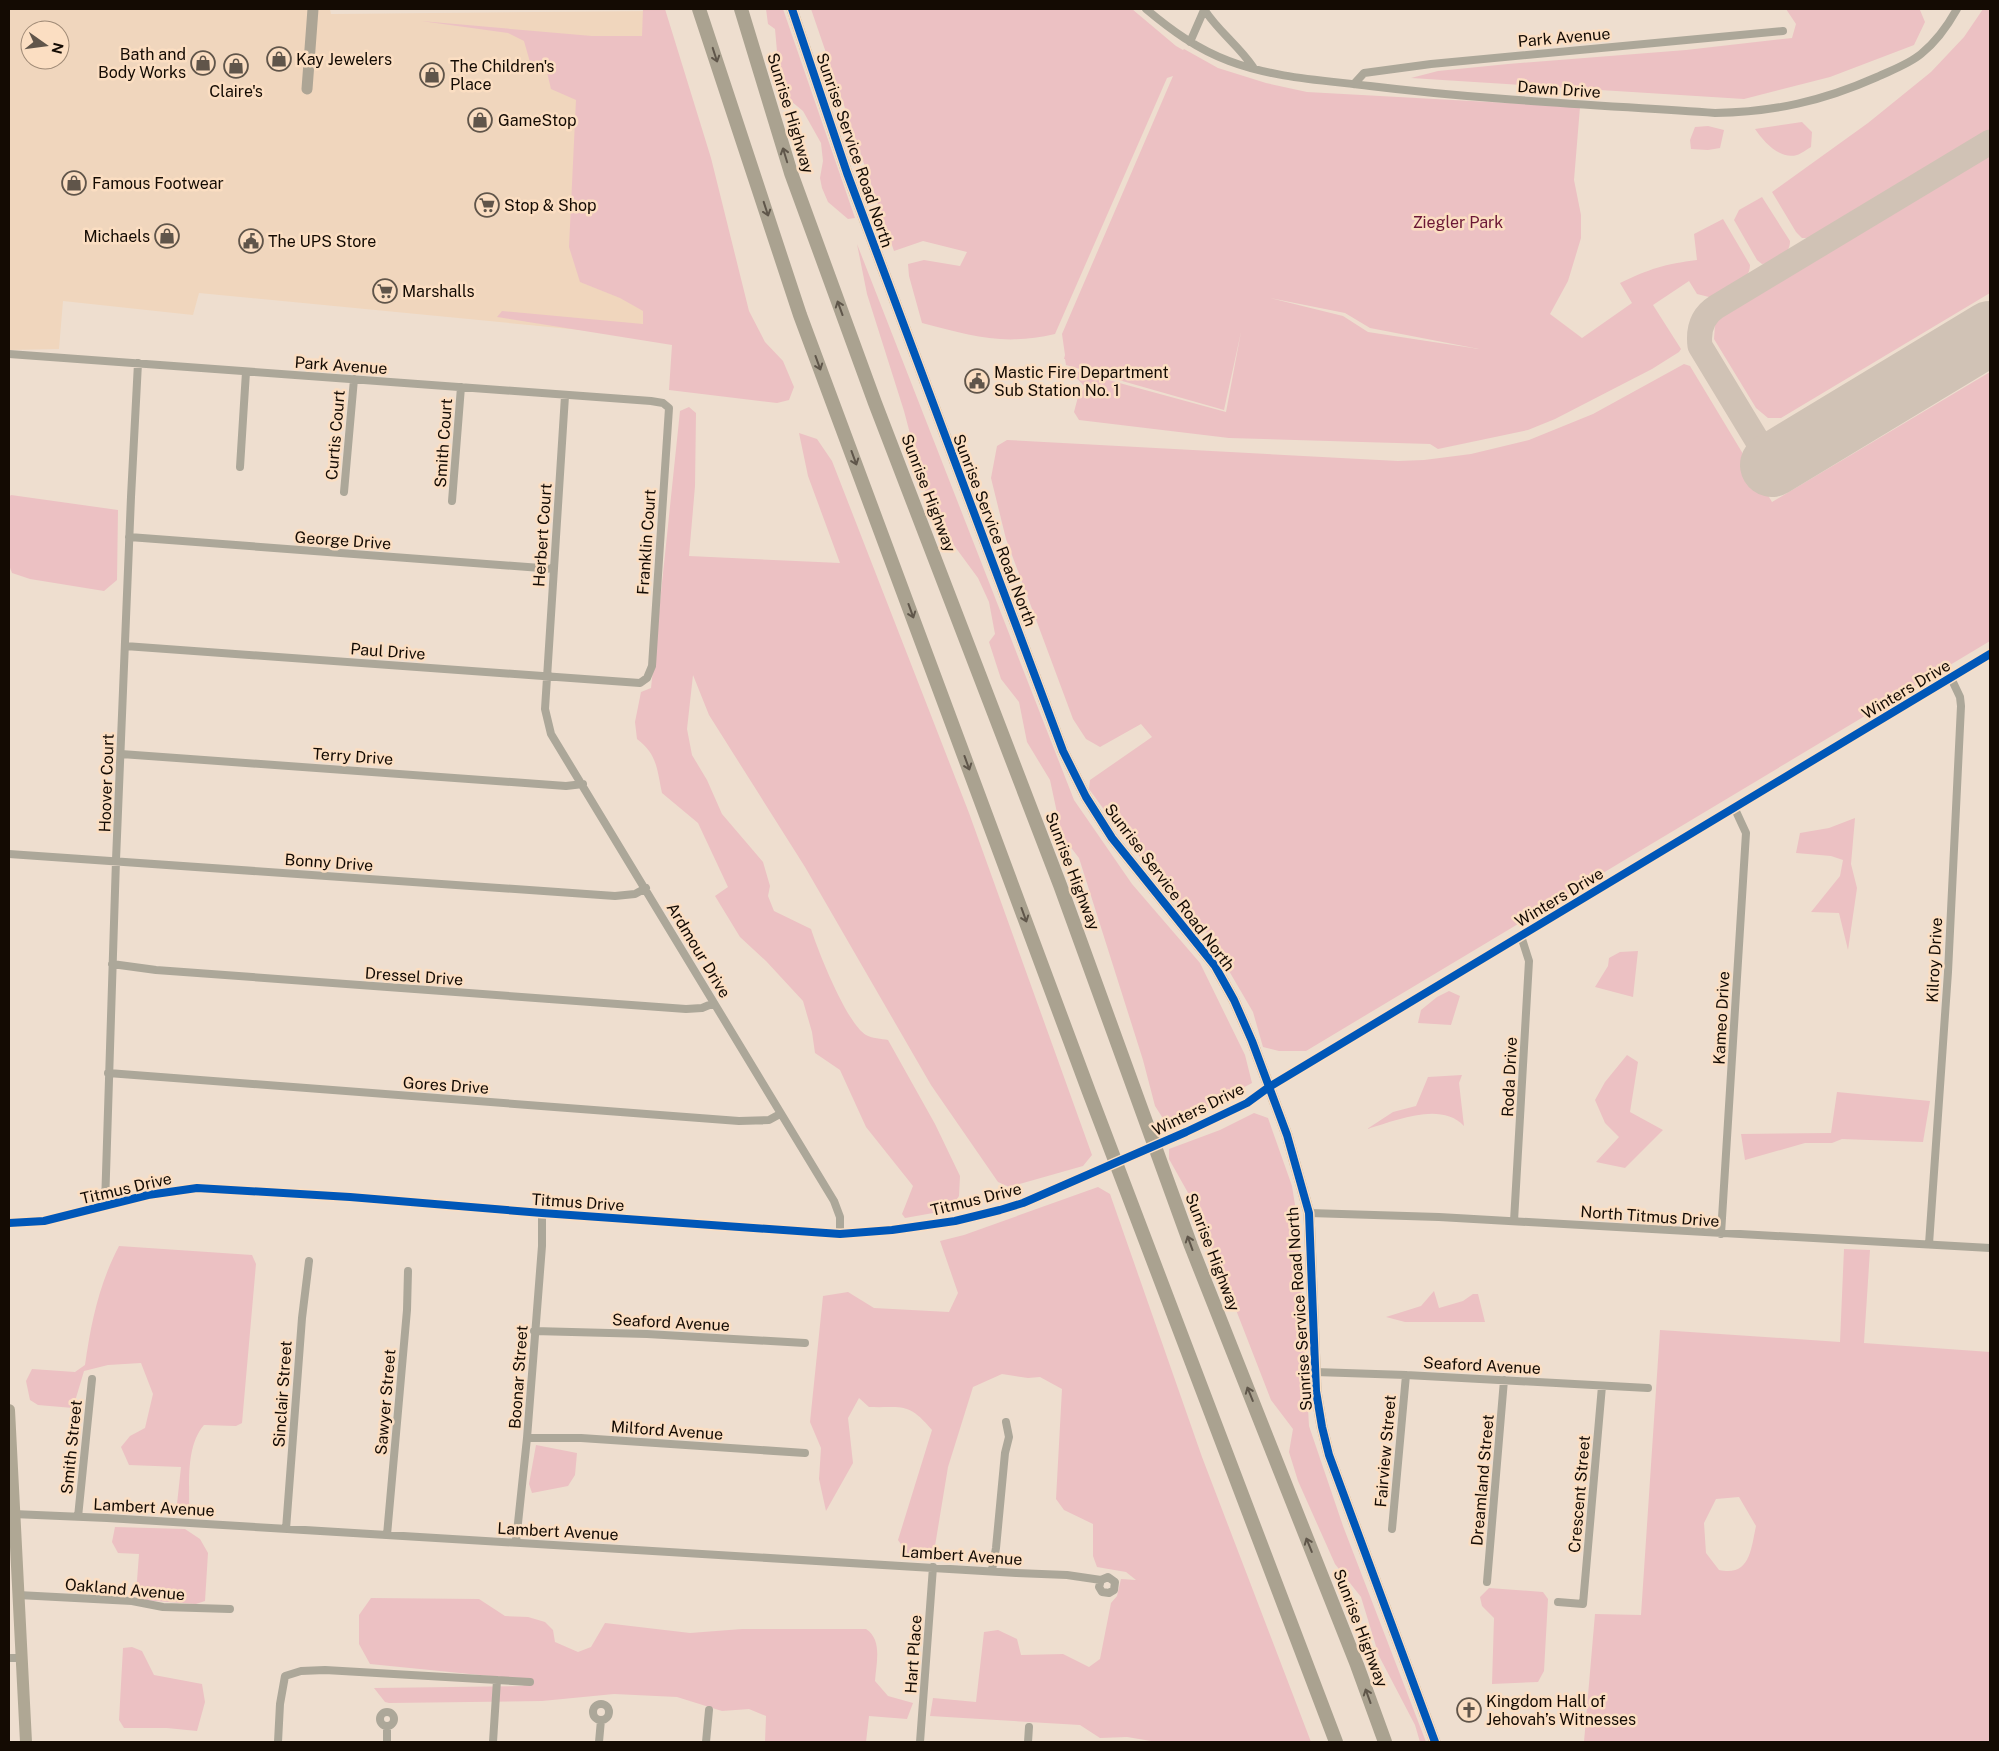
<svg xmlns="http://www.w3.org/2000/svg" width="1999" height="1751" viewBox="0 0 1999 1751" font-family="'Public Sans',sans-serif">
<rect width="100%" height="100%" fill="#eedecf"/>
<!-- built -->
<path fill="#f0d6bd" fill-rule="evenodd" d="M 9,9 L 330,9 L 331,14 L 657,11 L 685,340 L 199,293 L 193,315 L 63,301 L 59,349 L 9,350 ZM 30,30 L 60,30 L 60,60 L 30,60 Z"/>
<!-- green -->
<path fill="#ecc1c3" fill-rule="evenodd" d="M 643,9 L 665,9 L 711,158 L 749,311 L 765,342 L 783,361 L 794,387 L 789,400 L 777,403 L 669,390 L 672,345 L 497,317 L 502,311 L 643,324 L 643,311 L 620,298 L 580,282 L 569,247 L 576,100 L 551,89 L 547,72 L 530,62 L 524,41 L 508,33 L 421,21 L 592,36 L 642,36 Z
M 766,9 L 783,9 L 855,218 L 848,219 L 828,202 L 822,188 L 820,178 L 823,161 L 821,143 L 803,111 L 785,96 L 779,74 L 775,29 L 768,24 Z
M 811,9 L 1132,9 L 1176,46 L 1183,50 L 1184,49 L 1218,68 L 1266,83 L 1307,92 L 1580,107 L 1574,180 L 1581,215 L 1581,238 L 1568,281 L 1550,314 L 1582,338 L 1632,303 L 1620,283 C 1649,269 1665,264 1697,260 L 1694,234 L 1723,219 L 1750,265 C 1750,283 1726,291 1713,298 L 1697,294 L 1689,281 L 1653,305 L 1681,349 L 1679,352 L 1652,369 L 1555,419 L 1528,430 L 1438,449 L 1430,444 L 1229,438 L 1079,420 L 1074,412 L 1078,397 L 1085,387 L 1068,369 L 1226,412 L 1241,332 L 1224,410 L 1066,365 L 1065,359 L 1064,359 L 1065,355 L 1062,334 L 1173,76 L 1167,78 L 1055,334 C 1003,346 972,336 922,323 L 909,276 L 908,264 L 924,260 L 960,266 L 967,252 L 923,241 L 894,251 ZM 1270,298 L 1345,313 L 1370,328 L 1479,349 L 1368,332 L 1343,316 Z
M 1786,9 L 1917,9 L 1920,10 L 1925,22 L 1914,45 L 1830,77 L 1744,99 L 1411,78 L 1438,71 L 1508,64 L 1686,50 L 1792,38 L 1796,24 Z
M 1983,9 L 1990,9 L 1990,131 L 1812,238 L 1802,238 L 1796,232 L 1772,192 L 1868,123 L 1931,72 L 1964,37 Z
M 1802,122 L 1812,132 L 1811,147 C 1807,149 1801,154 1797,155 C 1780,160 1764,142 1755,129 Z
M 1708,126 L 1724,130 L 1720,148 L 1708,150 L 1691,149 L 1690,140 L 1695,127 Z
M 1990,153 L 1990,293 L 1781,418 L 1768,418 L 1756,408 L 1714,339 L 1715,325 L 1724,312 Z
M 1762,197 L 1790,241 C 1790,256 1775,262 1762,264 L 1757,260 L 1734,220 L 1739,210 Z
M 857,244 L 1074,800 L 1132,884 L 1200,963 L 1245,1055 L 1252,1083 L 1177,1123 L 1164,1120 L 1155,1106 L 1143,1060 L 1079,858 L 1062,836 L 1050,780 L 1027,742 L 1019,702 L 1001,679 L 989,642 L 995,634 L 989,602 L 978,578 L 953,544 L 937,509 L 925,490 L 904,411 L 867,294 Z
M 1684,364 L 1690,366 L 1772,502 L 1990,372 L 1990,641 L 1306,1051 L 1279,1051 L 1263,1047 L 1253,1012 L 1201,923 L 1196,926 L 1127,841 L 1089,789 L 1090,780 L 1152,737 L 1141,724 L 1100,747 L 1086,739 L 1073,719 L 1006,539 L 991,478 L 997,446 L 1007,440 L 1398,461 L 1424,460 L 1471,454 L 1529,440 L 1593,414 Z
M 689,407 L 696,413 L 695,486 L 689,556 L 840,563 L 808,476 L 799,433 L 817,439 L 832,461 L 969,813 L 1092,1155 L 1083,1166 L 1009,1187 L 998,1182 L 931,1085 L 805,867 L 709,715 L 693,675 L 687,729 L 692,755 L 707,780 L 722,814 L 763,862 L 770,886 L 768,896 L 774,911 L 811,929 C 818,951 847,1024 866,1035 C 871,1038 882,1039 888,1040 L 935,1124 L 960,1176 L 959,1196 L 950,1210 L 905,1218 L 902,1214 L 913,1186 L 866,1127 L 840,1070 L 815,1053 L 812,1032 L 803,1001 L 766,961 L 740,937 L 715,896 L 728,887 L 698,823 L 662,793 C 657,769 657,754 637,739 L 635,722 L 641,692 L 651,688 L 680,411 Z
M 11,495 L 118,510 L 117,580 L 104,591 L 30,579 L 12,573 L 9,565 L 9,497 Z
M 1855,818 L 1851,864 L 1857,888 L 1848,950 L 1839,913 L 1811,912 L 1840,876 L 1843,860 L 1831,856 L 1796,853 L 1800,833 L 1829,828 Z
M 1638,951 L 1633,997 L 1595,987 L 1608,966 L 1609,958 L 1620,952 Z
M 1449,991 L 1460,996 L 1451,1025 L 1418,1023 L 1421,1010 L 1437,997 Z
M 1627,1055 L 1638,1062 L 1630,1112 L 1663,1130 L 1625,1168 L 1596,1162 L 1619,1137 L 1605,1123 L 1595,1100 L 1605,1082 Z
M 1462,1075 L 1459,1083 L 1464,1126 C 1440,1101 1396,1121 1367,1129 L 1393,1112 L 1416,1106 L 1428,1077 Z
M 1837,1092 L 1930,1101 L 1923,1142 L 1842,1139 L 1832,1143 L 1805,1143 L 1745,1160 L 1741,1134 L 1831,1133 Z
M 1254,1113 L 1268,1118 L 1292,1186 L 1295,1205 L 1300,1265 L 1309,1426 L 1343,1526 L 1426,1742 L 1420,1742 L 1415,1725 L 1379,1656 L 1361,1597 L 1335,1564 L 1298,1481 L 1289,1452 L 1293,1429 L 1271,1400 L 1196,1207 L 1169,1159 L 1169,1149 L 1220,1130 Z
M 1098,1187 L 1110,1194 L 1202,1457 L 1311,1742 L 1157,1742 L 1127,1737 L 1100,1738 L 1080,1725 L 930,1716 L 933,1698 L 976,1702 L 984,1632 L 998,1630 L 1017,1639 L 1021,1655 L 1063,1654 L 1089,1667 L 1100,1659 L 1111,1603 L 1117,1596 L 1121,1579 L 1136,1580 L 1126,1572 L 1097,1567 L 1093,1556 L 1093,1524 L 1064,1510 L 1056,1499 L 1062,1389 L 1040,1377 L 1028,1378 L 1002,1374 L 973,1387 L 948,1467 L 934,1552 L 907,1553 L 898,1540 L 932,1430 C 908,1402 904,1408 869,1407 L 859,1398 L 848,1418 L 853,1463 L 826,1511 L 819,1479 L 821,1448 L 810,1422 L 823,1296 L 848,1292 L 874,1308 L 949,1312 L 958,1293 L 940,1241 L 964,1235 Z
M 119,1246 L 252,1255 L 256,1264 L 242,1423 L 236,1426 L 204,1425 C 185,1447 190,1485 189,1513 L 176,1513 L 181,1467 L 129,1465 L 121,1447 L 130,1436 L 145,1428 L 153,1394 L 141,1363 L 108,1365 L 84,1371 L 73,1408 L 38,1405 L 30,1400 L 26,1381 L 32,1369 L 75,1372 L 85,1365 C 91,1323 99,1284 119,1246 Z
M 1844,1249 L 1870,1250 L 1864,1343 L 1990,1352 L 1990,1742 L 1584,1742 L 1595,1614 L 1641,1615 L 1660,1330 L 1840,1342 ZM 1739,1497 L 1756,1526 C 1751,1549 1750,1577 1719,1570 L 1706,1553 L 1704,1523 L 1716,1499 Z
M 1434,1291 L 1439,1308 L 1463,1301 L 1473,1294 L 1478,1294 L 1485,1322 L 1405,1322 L 1386,1317 L 1421,1306 Z
M 536,1445 L 577,1453 L 575,1475 L 568,1486 L 532,1493 L 529,1484 Z
M 115,1527 L 185,1529 L 200,1539 L 208,1553 L 205,1601 L 196,1604 L 142,1600 L 136,1594 L 139,1554 L 118,1553 L 112,1542 Z
M 1489,1588 L 1543,1592 L 1548,1599 L 1544,1671 L 1538,1682 L 1492,1684 L 1494,1618 L 1482,1606 L 1480,1597 Z
M 371,1598 L 479,1599 L 505,1616 L 528,1617 L 545,1622 L 553,1630 L 555,1642 L 578,1652 L 591,1647 L 605,1623 L 690,1633 L 742,1629 L 866,1629 C 883,1640 876,1664 875,1681 L 888,1696 L 913,1703 L 907,1719 L 869,1716 L 866,1742 L 765,1742 L 766,1716 L 749,1709 L 722,1711 L 677,1697 L 614,1694 L 542,1701 L 389,1703 L 385,1702 L 374,1688 L 525,1686 L 500,1677 L 370,1664 L 359,1644 L 359,1615 Z
M 132,1647 L 142,1651 L 154,1675 L 202,1684 L 205,1702 L 197,1731 L 167,1728 L 124,1728 L 119,1720 L 123,1648 Z"/>
<g fill="none" stroke-linecap="round" stroke-linejoin="round">
<!-- taxiway -->
<path stroke="#d0c2b5" stroke-width="25" d="M 1772,465 L 1700,346 C 1698,330 1702,316 1716,307 L 1990,142"/>
<!-- runway -->
<path stroke="#d0c2b5" stroke-width="64" d="M 1772,465 L 1990,333"/>
<!-- street -->
<path stroke="#aca799" stroke-width="8" d="M 1146,9 C 1171,30 1197,49 1229,61 C 1274,78 1322,80 1370,86 C 1484,100 1600,105 1715,113 C 1774,112 1823,101 1877,77 C 1892,70 1909,64 1921,54 C 1936,42 1948,25 1957,9
M 1204,9 C 1217,30 1239,46 1253,67
M 1190,42 L 1204,10
M 1354,84 L 1364,73 L 1431,64 L 1783,31
M 9,354 L 651,401 L 663,403 L 669,408 L 652,666 L 647,678 L 640,683 L 125,646
M 565,396 L 545,709 L 551,734 L 834,1201 L 840,1217 L 840,1234
M 240,467 L 246,372
M 344,492 L 354,379
M 452,501 L 461,387
M 129,537 L 554,569
M 121,754 L 566,786 L 583,784
M 9,854 L 615,896 L 635,894 L 646,888
M 112,964 L 156,970 L 686,1009 L 702,1008 L 714,1003
M 108,1073 L 739,1121 L 769,1120 L 780,1114
M 105,1205 L 116,860 L 131,497 L 138,363
M 1309,1213 L 1439,1217 L 1990,1248
M 1514,1221 L 1529,961 L 1521,936
M 9,1223 L 44,1221 L 148,1195 L 197,1188 L 350,1197 L 542,1213 L 840,1234 L 892,1230 L 955,1221 L 1000,1210 L 1023,1203 L 1186,1132 L 1247,1103 L 1269,1087 L 1990,654
M 1721,1234 L 1746,833 L 1734,807
M 1929,1244 L 1948,972 L 1961,706 L 1960,697 L 1951,678
M 534,1331 L 647,1334 L 805,1343
M 1315,1372 L 1406,1375 L 1648,1388
M 527,1438 L 581,1438 L 805,1453
M 13,1514 L 107,1518 L 1016,1573 L 1067,1575 L 1101,1580 L 1108,1577 L 1115,1582 L 1114,1590 L 1109,1593 L 1102,1592 L 1099,1587 L 1101,1580
M 78,1517 L 92,1379
M 286,1529 L 302,1318 L 309,1261
M 1392,1529 L 1406,1375
M 387,1535 L 407,1310 L 408,1271
M 516,1542 L 527,1438 L 542,1246 L 542,1213
M 992,1570 L 996,1548 L 1005,1453 L 1009,1437 L 1006,1422
M 1487,1582 L 1504,1380
M 18,1595 L 132,1601 L 163,1607 L 230,1609
M 1558,1602 L 1583,1604 L 1602,1386
M 9,1658 L 22,1658
M593 1712a8 8 0 1 1 16 0a8 8 0 1 1-16 0Z
M380 1719a7 7 0 1 1 14 0a7 7 0 1 1-14 0Z
M 278,1742 L 280,1704 L 285,1676 L 301,1671 L 325,1670 L 530,1682
M 387,1742 L 387,1726
M 493,1742 L 497,1680
M 599,1742 L 601,1720
M 706,1742 L 709,1710
M 920,1742 L 933,1567
M 1028,1742 L 1029,1727"/>
<!-- secondary -->
<path stroke="#ada595" stroke-width="11" d="M 792,9 L 847,173 L 1063,751 L 1086,797 L 1112,838 L 1215,966 L 1234,1000 L 1252,1041 L 1287,1135 L 1309,1213 L 1316,1391 L 1322,1427 L 1329,1455 L 1435,1742
M 307,89 L 313,9"/>
<!-- primary -->
<path stroke="#afa794" stroke-width="12" d="M 9,1410 L 26,1742"/>
<!-- highway -->
<path stroke="#aaa290" stroke-width="14" d="M 699,9 L 800,315 L 1089,1092 L 1336,1742
M 741,9 L 791,173 L 875,403 L 1060,885 L 1191,1246 L 1357,1665 L 1385,1742"/>
<!-- cycleway casing -->
<g stroke="#fbdec2" stroke-width="11">
<path id="cycleway" d="M 792,9 L 847,173 L 1063,751 L 1086,797 L 1112,838 L 1215,966 L 1234,1000 L 1252,1041 L 1287,1135 L 1309,1213 L 1316,1391 L 1322,1427 L 1329,1455 L 1435,1742
M 9,1223 L 44,1221 L 148,1195 L 197,1188 L 350,1197 L 542,1213 L 840,1234 L 892,1230 L 955,1221 L 1000,1210 L 1023,1203 L 1186,1132 L 1247,1103 L 1269,1087 L 1990,654"/>
</g>
<!-- cycleway -->
<use href="#cycleway" stroke="#0057b8" stroke-width="8"/>
</g>
<!-- one-way arrows -->
<defs><path id="oneway-shaft" d="M-6 0H5M1.5-3L5.5 0L1.5 3" fill="none" stroke-width="1.6" stroke-linecap="round" stroke-linejoin="round" transform="scale(1.25)"/></defs>
<g stroke="#5f564a">
<use href="#oneway-shaft" transform="translate(715 55) rotate(72)"/>
<use href="#oneway-shaft" transform="translate(785 155) rotate(-107)"/>
<use href="#oneway-shaft" transform="translate(766 209) rotate(72)"/>
<use href="#oneway-shaft" transform="translate(840 308) rotate(-110)"/>
<use href="#oneway-shaft" transform="translate(818 363) rotate(70)"/>
<use href="#oneway-shaft" transform="translate(854 458) rotate(70)"/>
<use href="#oneway-shaft" transform="translate(911 611) rotate(70)"/>
<use href="#oneway-shaft" transform="translate(967 763) rotate(70)"/>
<use href="#oneway-shaft" transform="translate(1024 915) rotate(70)"/>
<use href="#oneway-shaft" transform="translate(1190 1243) rotate(-110)"/>
<use href="#oneway-shaft" transform="translate(1250 1394) rotate(-112)"/>
<use href="#oneway-shaft" transform="translate(1309 1545) rotate(-112)"/>
<use href="#oneway-shaft" transform="translate(1368 1696) rotate(-110)"/>
</g>
<!-- icons -->
<defs>
<g id="shop-ring" transform="scale(1.25)"><circle r="9.5" fill="#fbdec2" stroke="#60554a" stroke-width="1.5"/><path d="M-5-2.5h2.3a2.7 3.5 0 0 1 5.4 0H5L5.5 6h-11ZM-1.5-2.5h3a1.5 2.3 0 0 0-3 0Z" fill="#60554a"/></g>
<g id="supermarket-ring" transform="scale(1.25)"><circle r="9.5" fill="#fbdec2" stroke="#60554a" stroke-width="1.5"/><path d="M-6-5.5h2.5l.6 2H6L4.5 2H-2.5L-4.4-4H-6ZM-1.5 3.2a1.3 1.3 0 1 0 .1 0ZM3 3.2a1.3 1.3 0 1 0 .1 0Z" fill="#60554a"/></g>
<g id="civic-ring" transform="scale(1.25)"><circle r="9.5" fill="#fbdec2" stroke="#60554a" stroke-width="1.5"/><path d="M-.6-6.5H3V-4.5H.6V-3L4-1V1h2V6H-6V1h2V-1L-.6-3ZM-1.2 2.5V6h2.4V2.5Z" fill="#60554a"/></g>
<g id="church-ring" transform="scale(1.25)"><circle r="9.5" fill="#fbdec2" stroke="#60554a" stroke-width="1.5"/><path d="M-1.2-6h2.4v3.5h3.3v2.4h-3.3V6h-2.4V-.1h-3.3v-2.4h3.3Z" fill="#60554a"/></g>
</defs>
<g fill-rule="evenodd">
<use href="#shop-ring" x="279" y="59"/>
<use href="#shop-ring" x="203" y="63"/>
<use href="#shop-ring" x="236" y="66"/>
<use href="#shop-ring" x="432" y="75"/>
<use href="#shop-ring" x="480" y="120"/>
<use href="#shop-ring" x="74" y="183"/>
<use href="#supermarket-ring" x="487" y="205"/>
<use href="#shop-ring" x="167" y="236"/>
<use href="#civic-ring" x="251" y="241"/>
<use href="#supermarket-ring" x="385" y="291"/>
<use href="#civic-ring" x="977" y="381"/>
<use href="#church-ring" x="1469" y="1710"/>
</g>
<g text-anchor="middle" stroke-width="5" stroke-linejoin="round" paint-order="stroke">
<!-- street labels -->
<g font-size="16" fill="#140b03" stroke="#fbdec2">
<text transform="translate(1564 37) rotate(-5)" y="6">Park Avenue</text>
<text transform="translate(1559 89) rotate(4)" y="6">Dawn Drive</text>
<text transform="translate(791 113) rotate(73)" y="6">Sunrise Highway</text>
<text transform="translate(855 150) rotate(71)" y="6">Sunrise Service Road North</text>
<text transform="translate(341 365) rotate(4)" y="6">Park Avenue</text>
<text transform="translate(335 435) rotate(-85)" y="6">Curtis Court</text>
<text transform="translate(443 443) rotate(-86)" y="6">Smith Court</text>
<text transform="translate(929 493) rotate(69)" y="6">Sunrise Highway</text>
<text transform="translate(995 530) rotate(69)" y="6">Sunrise Service Road North</text>
<text transform="translate(542 535) rotate(-86)" y="6">Herbert Court</text>
<text transform="translate(343 540) rotate(4)" y="6">George Drive</text>
<text transform="translate(646 542) rotate(-86)" y="6">Franklin Court</text>
<text transform="translate(388 651) rotate(4)" y="6">Paul Drive</text>
<text transform="translate(1906 689) rotate(-31)" y="6">Winters Drive</text>
<text transform="translate(353 756) rotate(4)" y="6">Terry Drive</text>
<text transform="translate(106 783) rotate(-88)" y="6">Hoover Court</text>
<text transform="translate(329 862) rotate(4)" y="6">Bonny Drive</text>
<text transform="translate(1073 871) rotate(69)" y="6">Sunrise Highway</text>
<text transform="translate(1170 887) rotate(53)" y="6">Sunrise Service Road North</text>
<text transform="translate(1559 897) rotate(-31)" y="6">Winters Drive</text>
<text transform="translate(699 950) rotate(59)" y="6">Ardmour Drive</text>
<text transform="translate(1934 960) rotate(-87)" y="6">Kilroy Drive</text>
<text transform="translate(414 976) rotate(4)" y="6">Dressel Drive</text>
<text transform="translate(1721 1018) rotate(-87)" y="6">Kameo Drive</text>
<text transform="translate(1509 1077) rotate(-87)" y="6">Roda Drive</text>
<text transform="translate(446 1085) rotate(4)" y="6">Gores Drive</text>
<text transform="translate(1198 1109) rotate(-26)" y="6">Winters Drive</text>
<text transform="translate(126 1188) rotate(-13)" y="6">Titmus Drive</text>
<text transform="translate(976 1199) rotate(-14)" y="6">Titmus Drive</text>
<text transform="translate(578 1202) rotate(4)" y="6">Titmus Drive</text>
<text transform="translate(1650 1216) rotate(4)" y="6">North Titmus Drive</text>
<text transform="translate(1213 1252) rotate(69)" y="6">Sunrise Highway</text>
<text transform="translate(1299 1309) rotate(-94)" y="6">Sunrise Service Road North</text>
<text transform="translate(671 1322) rotate(3)" y="6">Seaford Avenue</text>
<text transform="translate(1482 1365) rotate(3)" y="6">Seaford Avenue</text>
<text transform="translate(518 1377) rotate(-86)" y="6">Boonar Street</text>
<text transform="translate(282 1394) rotate(-86)" y="6">Sinclair Street</text>
<text transform="translate(385 1402) rotate(-85)" y="6">Sawyer Street</text>
<text transform="translate(667 1430) rotate(4)" y="6">Milford Avenue</text>
<text transform="translate(71 1447) rotate(-84)" y="6">Smith Street</text>
<text transform="translate(1385 1451) rotate(-85)" y="6">Fairview Street</text>
<text transform="translate(1482 1480) rotate(-85)" y="6">Dreamland Street</text>
<text transform="translate(1579 1494) rotate(-85)" y="6">Crescent Street</text>
<text transform="translate(154 1507) rotate(3)" y="6">Lambert Avenue</text>
<text transform="translate(558 1531) rotate(3)" y="6">Lambert Avenue</text>
<text transform="translate(962 1555) rotate(4)" y="6">Lambert Avenue</text>
<text transform="translate(125 1589) rotate(5)" y="6">Oakland Avenue</text>
<text transform="translate(1361 1628) rotate(69)" y="6">Sunrise Highway</text>
<text transform="translate(913 1654) rotate(-86)" y="6">Hart Place</text>
</g>
<!-- poi labels -->
<g font-size="16" fill="#140b03" stroke="#fbdec2" text-anchor="start">
<text x="186" y="60" text-anchor="end">Bath and<tspan x="186" dy="18">Body Works</tspan></text>
<text x="296" y="65">Kay Jewelers</text>
<text x="450" y="72">The Children's<tspan x="450" dy="18">Place</tspan></text>
<text x="236" y="97" text-anchor="middle">Claire's</text>
<text x="498" y="126">GameStop</text>
<text x="92" y="189">Famous Footwear</text>
<text x="504" y="211">Stop &amp; Shop</text>
<text x="150" y="242" text-anchor="end">Michaels</text>
<text x="268" y="247">The UPS Store</text>
<text x="402" y="297">Marshalls</text>
<text x="994" y="378">Mastic Fire Department<tspan x="994" dy="18">Sub Station No. 1</tspan></text>
<text x="1486" y="1707">Kingdom Hall of<tspan x="1486" dy="18">Jehovah’s Witnesses</tspan></text>
</g>
<!-- park labels -->
<g font-size="16" fill="#6b1735" stroke="#fbdec2">
<text x="1458" y="228">Ziegler Park</text>
</g>
</g>
<!-- border -->
<rect width="1999" height="1751" fill="none" stroke="#140b03" stroke-width="20"/>
<!-- north arrow -->
<g transform="translate(45 45) rotate(104)"><circle r="24" fill="#fbdec2" stroke="#9f8a76"/>
<path d="M0-4L9 19L0 12L-9 19Z" fill="#60554a"/>
<text y="-8" font-size="14" font-weight="bold" text-anchor="middle" fill="#140b03">N</text>
</g>
</svg>
